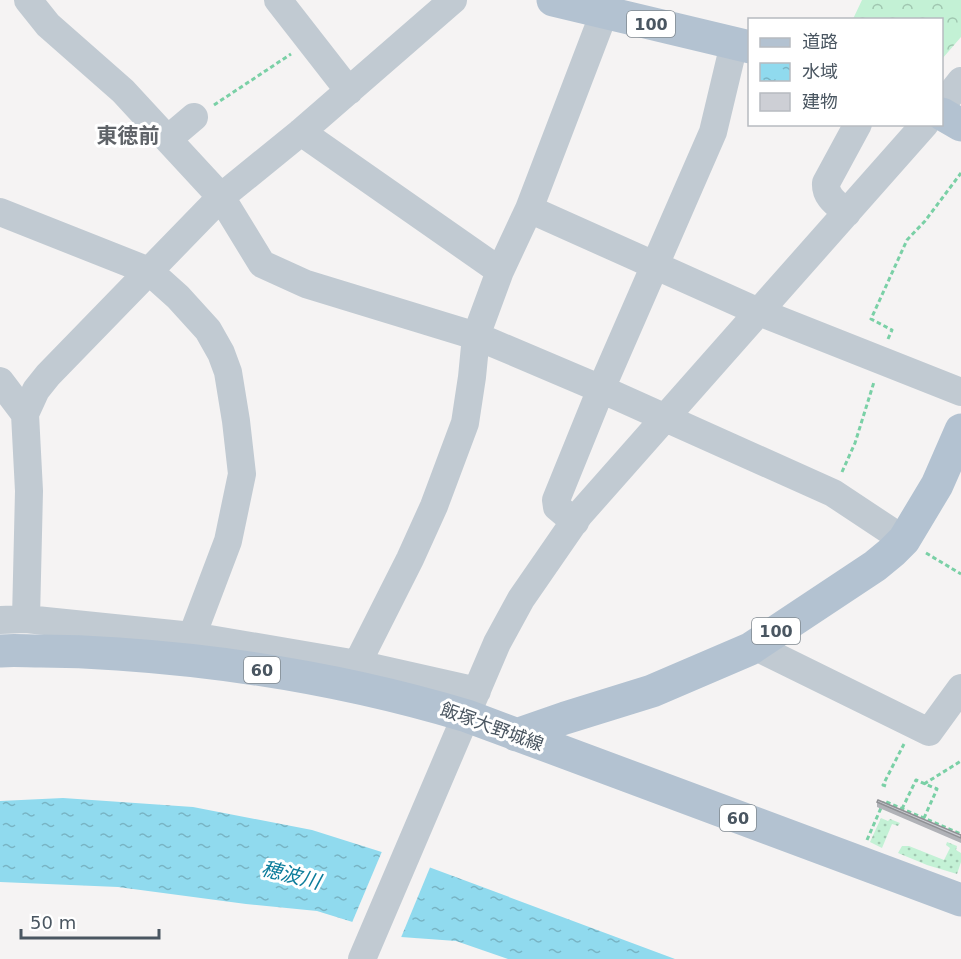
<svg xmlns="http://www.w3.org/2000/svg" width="961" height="959" viewBox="0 0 961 959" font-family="'DejaVu Sans','Noto Sans JP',sans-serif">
<defs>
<pattern id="grass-dots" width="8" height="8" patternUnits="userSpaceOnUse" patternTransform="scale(1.5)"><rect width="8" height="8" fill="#c3f1d5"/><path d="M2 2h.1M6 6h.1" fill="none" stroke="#a0c6b0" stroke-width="1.8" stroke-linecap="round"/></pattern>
<pattern id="park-crowns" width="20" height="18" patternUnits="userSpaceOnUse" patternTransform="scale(1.5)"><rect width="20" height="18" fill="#c3f1d5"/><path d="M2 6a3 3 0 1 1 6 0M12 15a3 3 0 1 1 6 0" fill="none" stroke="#a0c6b0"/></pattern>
<pattern id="water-ripples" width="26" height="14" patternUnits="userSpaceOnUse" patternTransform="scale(1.5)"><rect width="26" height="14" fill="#90daee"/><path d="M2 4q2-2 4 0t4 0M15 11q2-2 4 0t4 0" fill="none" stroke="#78b4c4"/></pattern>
</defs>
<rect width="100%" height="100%" fill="#f5f3f3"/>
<!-- grass -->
<path fill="url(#grass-dots)" d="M 881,818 L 888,821 L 890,819 L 900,823 L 898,826 L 892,824 L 882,848 L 870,842 Z
M 947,842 L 957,846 L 956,850 L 961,853 L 961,862 L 957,874 L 927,865 L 898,853 L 902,846 L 909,846 L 944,860 L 950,848 L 946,845 Z"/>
<!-- park -->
<path fill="url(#park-crowns)" d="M 862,0 L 961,0 L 961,37 L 942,59 L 942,20 L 853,19 Z"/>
<!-- water -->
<path fill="url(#water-ripples)" d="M 63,798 L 193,807 L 312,830 L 426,866 L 675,959 L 508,959 L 456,941 L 401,937 L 317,911 L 246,904 L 118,887 L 0,882 L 0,801 Z"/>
<!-- pier -->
<path fill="#f5f3f3" d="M 383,849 L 431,865 L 400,940 L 351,925 Z"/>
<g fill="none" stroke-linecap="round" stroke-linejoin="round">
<!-- path -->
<path stroke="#7ad0a6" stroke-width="3" stroke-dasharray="4.5 3" stroke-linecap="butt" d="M 214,105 L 291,54
M 888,339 L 892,330 L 871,319 L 907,240 L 925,221 L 961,173
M 842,472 L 855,443 L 874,382
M 926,553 L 961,574
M 924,784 L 961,761
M 886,786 L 883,785 L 904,744
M 902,809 L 916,780 L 937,789 L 924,818
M 867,840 L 884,801 L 961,834"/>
<!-- minor -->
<path stroke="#c1cad2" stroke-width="28" d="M 28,0 L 48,25 L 123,91 L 221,197 L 262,264 L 306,284 L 476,336 L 601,389 L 833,493 L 904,540
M 278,0 L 349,91
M 942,105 L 961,81
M 301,132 L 500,271
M 168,139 L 194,117
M 529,209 L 759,312 L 961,392
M 0,212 L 149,271 L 178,297 L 208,330 L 221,353 L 228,372 L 236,421 L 242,474 L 228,541 L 192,636
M 847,213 C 837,204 825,197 826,183 L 858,124
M 0,381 L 25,414
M 575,522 L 557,507 L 556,500 L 601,389 L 713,132 L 734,44
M 26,619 L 29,491 L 25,414 L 36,390 L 48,375 L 221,197 L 301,132 L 453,0
M 0,620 L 26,619 L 192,636 L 357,664 L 477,691
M 754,646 L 929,732 L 961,688
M 357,664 L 410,559 L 434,506 L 465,423 L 472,377 L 476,336 L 500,271 L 529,209 L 604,13
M 362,959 L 497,643 L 521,599 L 579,515 L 925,124"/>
<!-- major -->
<path stroke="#b3c2d1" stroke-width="33" d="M 553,0 L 750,47
M 942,114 L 961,125
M 0,651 C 13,650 27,651 41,651 C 67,651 92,652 118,654 C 236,662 354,682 467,716 L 961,900
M 516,735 L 565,718 L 652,691 L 750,649 L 875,566 L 892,552 L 904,540 L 937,485 L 961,430"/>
</g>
<!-- wall -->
<path fill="#b0b2b7" d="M 877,802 L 961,835 L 961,843 L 877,807 Z"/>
<!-- building -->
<path fill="#cdcfd5" stroke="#909195" stroke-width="1.5" d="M 878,800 L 961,835 L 961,838 L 877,802 Z"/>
<g text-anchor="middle" stroke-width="6" stroke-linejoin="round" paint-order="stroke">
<!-- shield labels -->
<g fill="#fff" stroke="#808990" stroke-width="1.5">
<rect x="627" y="11" width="48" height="26" rx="4.5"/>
<rect x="752" y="618" width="48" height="26" rx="4.5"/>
<rect x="244" y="657" width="36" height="26" rx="4.5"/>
<rect x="720" y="805" width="36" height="26" rx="4.5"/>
</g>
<g font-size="16" font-weight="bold" fill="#4a5661">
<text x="651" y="30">100</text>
<text x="776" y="637">100</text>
<text x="262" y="676">60</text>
<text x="738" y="824">60</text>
</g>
<!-- street labels -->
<g font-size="18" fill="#4a5661" stroke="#fff">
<text transform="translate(492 727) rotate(20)" y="6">飯塚大野城線</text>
</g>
<!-- water labels -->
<g font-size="20" font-style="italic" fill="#0c7c9b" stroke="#fff">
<text transform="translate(291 875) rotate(14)" y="7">穂波川</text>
</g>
<!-- quarter labels -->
<g font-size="21" font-weight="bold" fill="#5f6368" stroke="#fff">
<text x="128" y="143">東徳前</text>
</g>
</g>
<!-- legend -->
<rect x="748" y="18" width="195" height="108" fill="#ffffff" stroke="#b7bbc0" stroke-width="1.5"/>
<rect x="760" y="38" width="30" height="9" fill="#b3c2d1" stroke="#b7bbc0" stroke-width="1.5"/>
<text x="802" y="48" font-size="18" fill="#4a5661">道路</text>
<rect x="760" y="63" width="30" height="18" fill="url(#water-ripples)" stroke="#b7bbc0" stroke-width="1.5"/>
<text x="802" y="78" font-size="18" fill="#4a5661">水域</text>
<rect x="760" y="93" width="30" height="18" fill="#cdcfd5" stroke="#b7bbc0" stroke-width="1.5"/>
<text x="802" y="108" font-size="18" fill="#4a5661">建物</text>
<!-- scale -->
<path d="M21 929v9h138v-9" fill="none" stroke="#4a5661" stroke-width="3"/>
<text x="30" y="929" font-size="18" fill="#4a5661" stroke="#ffffff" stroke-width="4.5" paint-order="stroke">50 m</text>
</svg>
